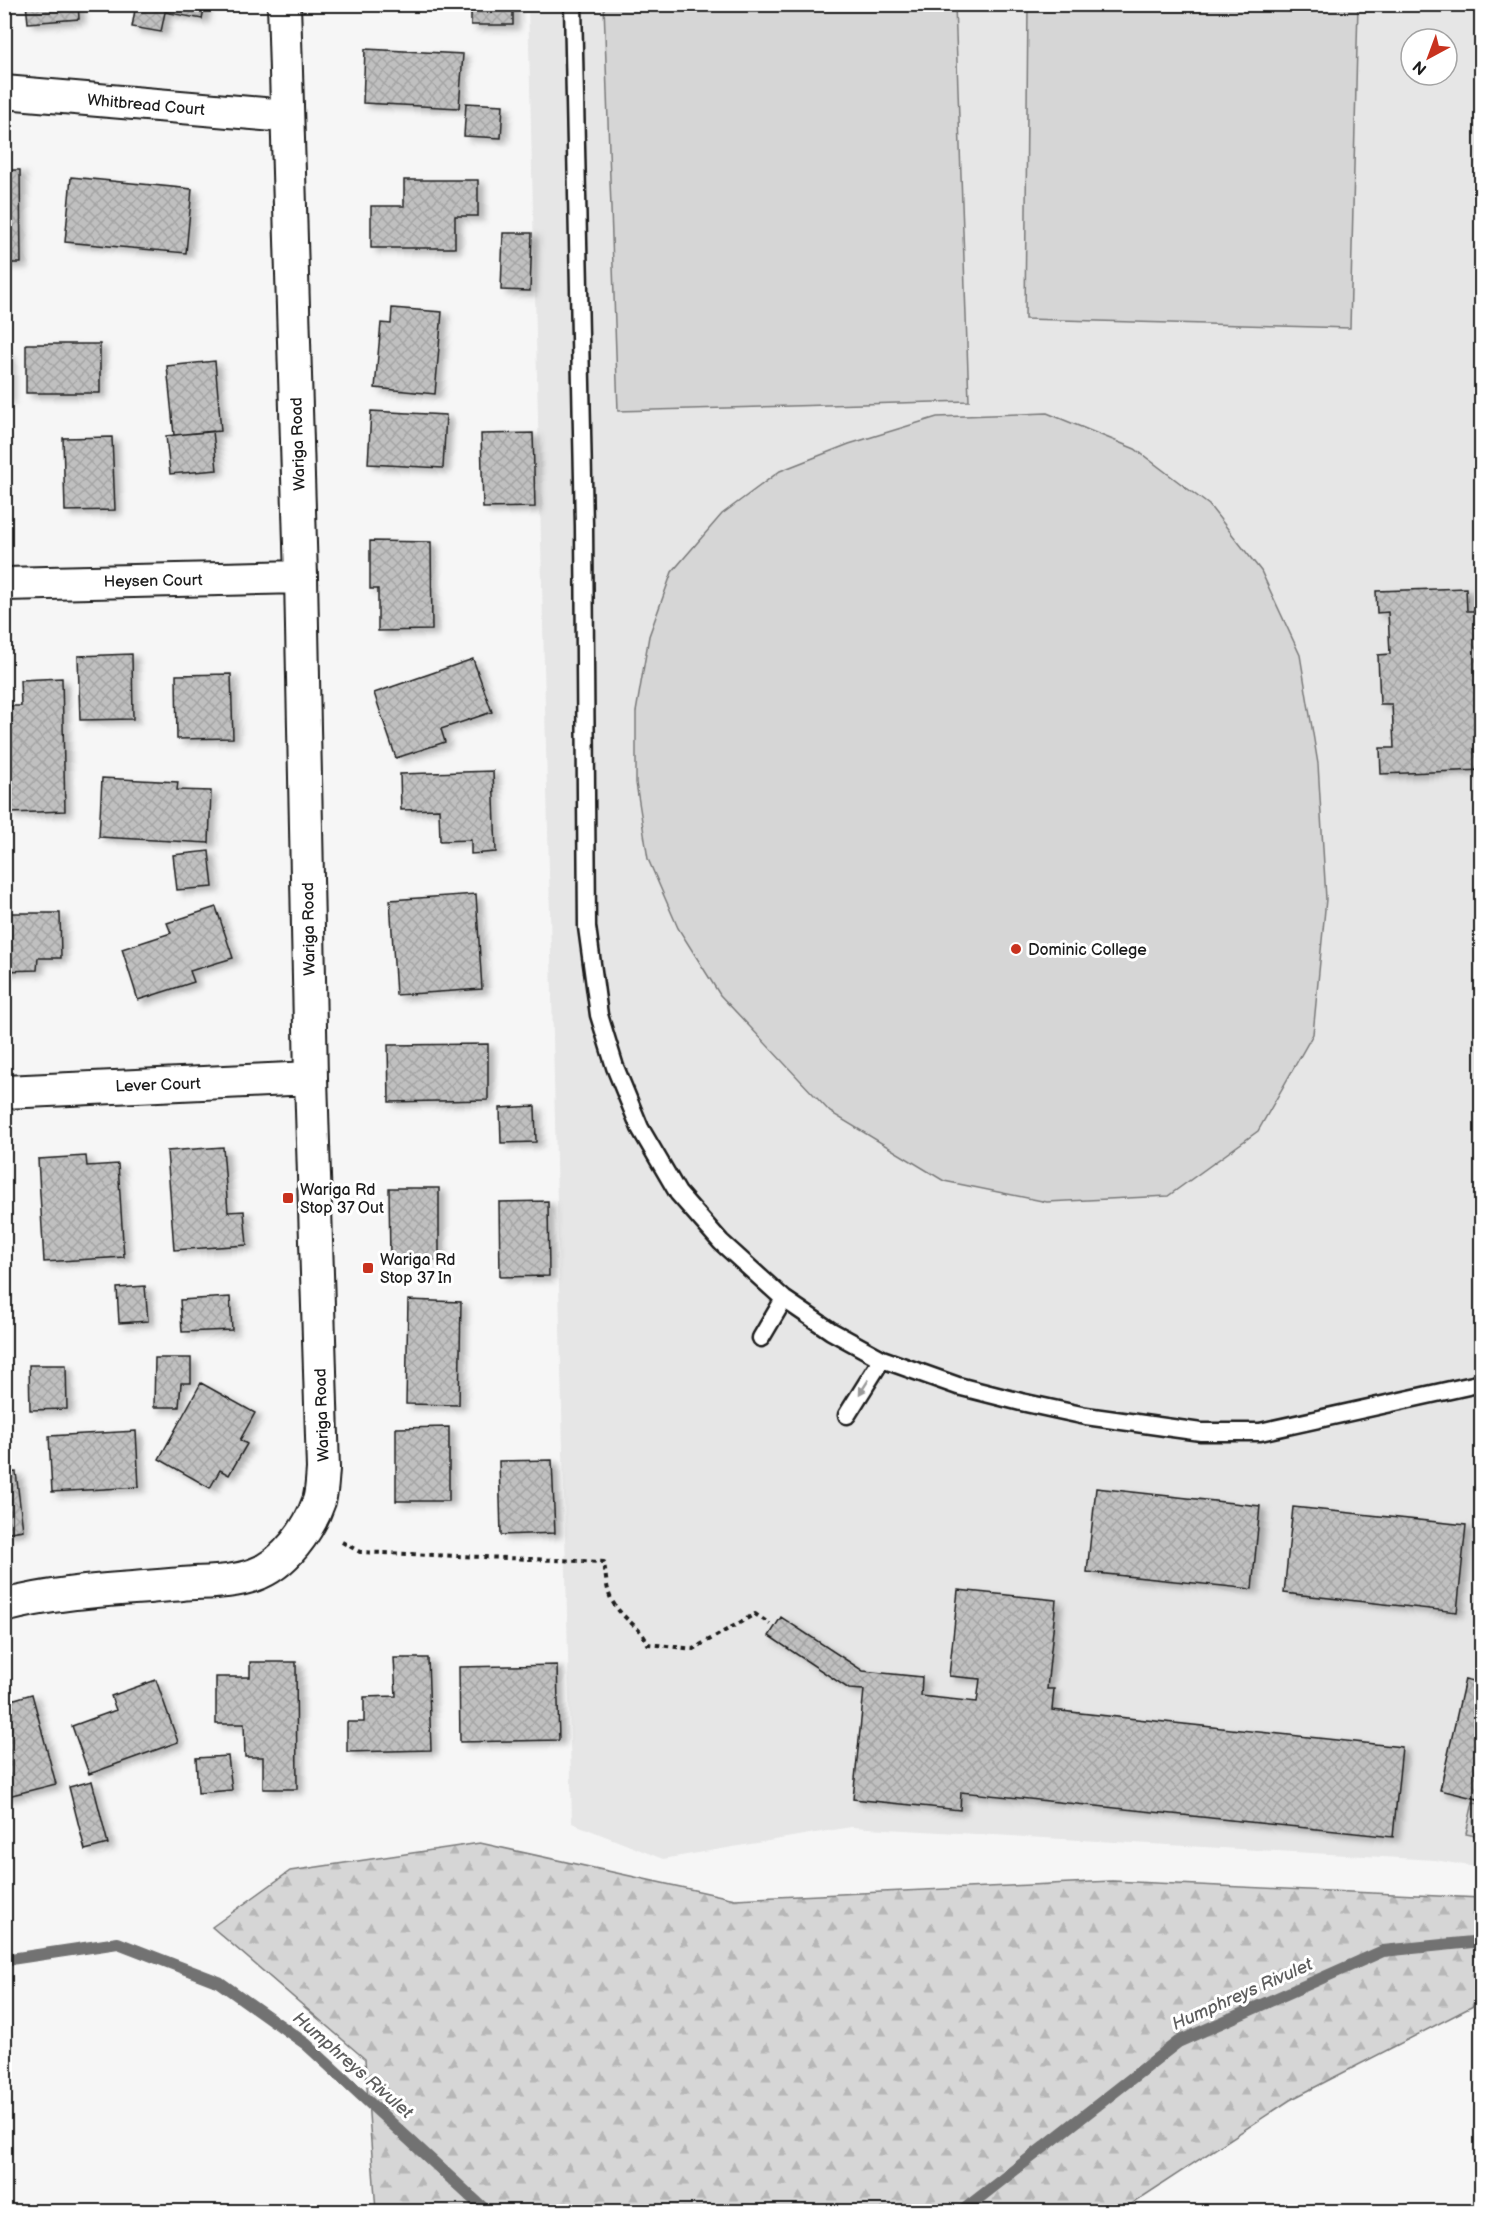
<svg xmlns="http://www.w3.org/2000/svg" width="1486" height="2216" viewBox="0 0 1486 2216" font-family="'Balsamiq Sans',sans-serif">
<defs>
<pattern id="forest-firs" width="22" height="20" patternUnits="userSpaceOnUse" patternTransform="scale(1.5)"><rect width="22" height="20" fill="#d6d6d6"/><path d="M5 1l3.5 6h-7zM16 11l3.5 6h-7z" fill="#b7b7b7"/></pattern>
<pattern id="park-dots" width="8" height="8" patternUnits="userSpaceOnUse" patternTransform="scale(1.5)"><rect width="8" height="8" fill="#d6d6d6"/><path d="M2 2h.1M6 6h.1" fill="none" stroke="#b7b7b7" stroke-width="1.8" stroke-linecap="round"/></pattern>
<pattern id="building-cross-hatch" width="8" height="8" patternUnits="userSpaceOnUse" patternTransform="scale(1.5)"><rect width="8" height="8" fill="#c0c0c0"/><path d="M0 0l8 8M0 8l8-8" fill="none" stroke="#a4a4a4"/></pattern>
<filter id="shadow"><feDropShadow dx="6" dy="4" stdDeviation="3" flood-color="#0004"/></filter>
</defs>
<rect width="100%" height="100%" fill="#f6f6f6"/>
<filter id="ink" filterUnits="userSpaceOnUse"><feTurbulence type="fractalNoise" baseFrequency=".0167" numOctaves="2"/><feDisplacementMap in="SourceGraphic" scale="12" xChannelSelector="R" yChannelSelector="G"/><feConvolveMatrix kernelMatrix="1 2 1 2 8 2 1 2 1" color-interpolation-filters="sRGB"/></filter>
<g filter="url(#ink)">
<!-- built -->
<path fill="#e6e6e6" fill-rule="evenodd" d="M 528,5 L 1481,5 L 1481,1868 L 1435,1860 L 851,1827 L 663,1859 L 572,1823 ZM 1411,39 L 1447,39 L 1447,75 L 1411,75 Z"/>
<!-- forest -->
<path fill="url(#forest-firs)" stroke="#797979" stroke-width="1.5" d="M 480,1843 L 735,1899 L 1112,1881 L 1481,1898 L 1481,2002 L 1290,2100 L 1121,2211 L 376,2211 L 365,2059 L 212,1927 L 290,1871 Z"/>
<!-- park -->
<path fill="url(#park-dots)" stroke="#797979" stroke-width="1.5" d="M 1473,1802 L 1481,1804 L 1481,1837 L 1466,1834 Z"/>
<!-- pitch -->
<path fill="#d6d6d6" stroke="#797979" stroke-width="1.5" d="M 604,5 L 955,5 L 969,401 L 618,411 Z
M 1028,5 L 1358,5 L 1350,328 L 1025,319 Z
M 1047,413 L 1135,449 L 1209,505 L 1261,571 L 1300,655 L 1318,764 L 1326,899 L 1313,1034 L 1258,1131 L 1168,1196 L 1047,1202 L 944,1181 L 830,1112 L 720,995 L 678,928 L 648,859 L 636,783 L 636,712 L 649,636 L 672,572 L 722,514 L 780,471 L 849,444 L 937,417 Z"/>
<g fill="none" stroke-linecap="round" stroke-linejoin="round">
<!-- stream -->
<path stroke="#727272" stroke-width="12" d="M 4,1960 L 118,1943 L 219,1982 L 306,2044 L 482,2207 L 490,2212
M 961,2212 L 1178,2042 L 1383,1951 L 1482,1941"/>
</g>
<!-- building -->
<path fill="url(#building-cross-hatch)" stroke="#1c1c1c" stroke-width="1.5" filter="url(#shadow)" d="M 26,4 L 78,4 L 79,19 L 28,23 Z
M 136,4 L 205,4 L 202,19 L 165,12 L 161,32 L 132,27 Z
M 471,4 L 513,4 L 513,25 L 471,25 Z
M 365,49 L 463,54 L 459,108 L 363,103 Z
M 466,103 L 503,105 L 501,138 L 464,136 Z
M 4,170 L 20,170 L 21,263 L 4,263 Z
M 71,177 L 192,189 L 186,253 L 65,242 Z
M 404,180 L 478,180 L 478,216 L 455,216 L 455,248 L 371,248 L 371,206 L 404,206 Z
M 503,233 L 532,233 L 530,291 L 501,290 Z
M 392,308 L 442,312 L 435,394 L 375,388 L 381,323 L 391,324 Z
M 26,344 L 100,344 L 100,393 L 26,393 Z
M 4,354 L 8,354 L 8,399 L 4,399 Z
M 215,361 L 221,431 L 174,435 L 167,366 Z
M 371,411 L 446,415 L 443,468 L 368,464 Z
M 213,431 L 217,470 L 170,474 L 166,436 Z
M 533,433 L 535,507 L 483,508 L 481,434 Z
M 112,437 L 115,510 L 65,511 L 63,438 Z
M 370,541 L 431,542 L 432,630 L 378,631 L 378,589 L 370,589 Z
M 1466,588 L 1467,611 L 1482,611 L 1482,770 L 1381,774 L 1380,748 L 1394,748 L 1392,704 L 1380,704 L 1378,655 L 1390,654 L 1388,612 L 1377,613 L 1376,591 Z
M 132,654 L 133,719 L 80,720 L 78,656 Z
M 473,659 L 492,712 L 441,729 L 445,742 L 396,758 L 374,693 Z
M 231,674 L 233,738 L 177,739 L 176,675 Z
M 62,678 L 65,811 L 10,813 L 9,757 L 4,757 L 4,706 L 21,706 L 20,680 Z
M 493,771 L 496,852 L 471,854 L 471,840 L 440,841 L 439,809 L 401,810 L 400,774 Z
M 102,778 L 178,782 L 177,790 L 211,791 L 209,843 L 99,837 Z
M 209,851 L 213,887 L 177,890 L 173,855 Z
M 476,894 L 482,989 L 396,995 L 390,900 Z
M 216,907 L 233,958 L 190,971 L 194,982 L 138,1000 L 122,949 L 171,933 L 167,923 Z
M 4,913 L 60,913 L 61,958 L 38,958 L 37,970 L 4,971 Z
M 488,1044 L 488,1100 L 389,1102 L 388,1045 Z
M 535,1106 L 536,1142 L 501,1143 L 500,1108 Z
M 223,1147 L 228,1212 L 244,1211 L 247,1245 L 174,1250 L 167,1151 Z
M 86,1156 L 87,1166 L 118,1164 L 124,1257 L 44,1262 L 38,1159 Z
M 389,1188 L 439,1188 L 439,1260 L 390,1260 Z
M 548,1201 L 549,1276 L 500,1277 L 499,1202 Z
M 145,1286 L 148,1321 L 119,1323 L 117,1288 Z
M 230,1297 L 232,1330 L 182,1332 L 180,1300 Z
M 408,1300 L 461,1302 L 459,1405 L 406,1404 Z
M 155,1358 L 191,1358 L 191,1383 L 181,1383 L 179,1407 L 154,1407 Z
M 29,1365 L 66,1365 L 67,1409 L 30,1410 Z
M 201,1383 L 255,1413 L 240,1440 L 247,1444 L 229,1475 L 220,1470 L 210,1488 L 159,1459 Z
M 449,1427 L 449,1501 L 396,1501 L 396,1428 Z
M 136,1431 L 139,1487 L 52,1492 L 49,1436 Z
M 552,1460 L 555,1533 L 501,1535 L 499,1461 Z
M 16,1472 L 23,1530 L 4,1533 L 4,1473 Z
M 1096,1488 L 1260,1506 L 1252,1589 L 1087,1572 Z
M 1293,1507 L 1466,1525 L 1457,1612 L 1284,1593 Z
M 958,1590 L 1056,1600 L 1047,1689 L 1054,1689 L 1052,1710 L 1402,1747 L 1393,1837 L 961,1792 L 960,1810 L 853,1799 L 864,1690 L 849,1689 L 769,1636 L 781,1617 L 863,1671 L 922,1677 L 921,1696 L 977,1702 L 980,1679 L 949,1676 Z
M 394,1658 L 428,1658 L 431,1750 L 347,1752 L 347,1722 L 364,1722 L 364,1697 L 396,1696 Z
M 250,1662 L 296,1662 L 297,1789 L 263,1789 L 263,1757 L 245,1757 L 244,1724 L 216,1724 L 216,1677 L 250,1677 Z
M 557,1665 L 559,1740 L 460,1742 L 459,1667 Z
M 1465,1679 L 1482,1683 L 1482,1800 L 1440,1790 Z
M 156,1680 L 178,1742 L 89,1774 L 72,1726 L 116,1710 L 111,1696 Z
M 32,1694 L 56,1784 L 4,1797 L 4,1702 Z
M 228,1756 L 232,1790 L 198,1793 L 196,1758 Z
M 92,1781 L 108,1844 L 85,1850 L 69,1787 Z"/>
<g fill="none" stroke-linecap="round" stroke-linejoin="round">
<!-- service casing -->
<g stroke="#1c1c1c" stroke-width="21">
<path id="service" d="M 573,4 L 584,526 L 587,927 L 599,1015 L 615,1067 L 640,1128 L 678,1193 L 721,1242 L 784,1299 L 831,1331 L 882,1359 L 958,1386 L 1021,1402 L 1086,1416 L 1201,1432 L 1260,1432 L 1482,1383
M 761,1338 L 784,1299
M 847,1415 L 882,1359"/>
</g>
<!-- minor casing -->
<g stroke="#1c1c1c" stroke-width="36">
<path id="minor" d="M 4,92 L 287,116
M 4,584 L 301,577
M 4,1092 L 311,1078
M 4,1606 C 63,1590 122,1590 182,1584 C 205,1582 232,1583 254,1575 C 285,1564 309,1530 319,1501 C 322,1491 322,1480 323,1469 L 311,1078 L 301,577 L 284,4"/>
</g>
<!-- path -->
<path stroke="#1c1c1c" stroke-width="4" stroke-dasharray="4.5 4.5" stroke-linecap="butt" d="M 342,1542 L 360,1552 L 604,1562 C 606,1575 606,1593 614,1604 C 624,1620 641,1627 648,1644 L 693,1649 L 755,1614 L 770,1624"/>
<!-- service -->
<use href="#service" stroke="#fff" stroke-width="16"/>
<!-- minor -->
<use href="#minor" stroke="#fff" stroke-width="32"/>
</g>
<!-- one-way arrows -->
<defs><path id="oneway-solid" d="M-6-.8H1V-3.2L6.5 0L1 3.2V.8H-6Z" transform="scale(1.5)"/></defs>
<use fill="#999" href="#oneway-solid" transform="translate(864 1387) rotate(123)"/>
</g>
<!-- markers -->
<g fill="#c8321e" stroke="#fff" stroke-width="2">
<circle cx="1016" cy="949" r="6"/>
<rect x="282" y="1192" width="12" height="12" rx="3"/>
<rect x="362" y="1262" width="12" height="12" rx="3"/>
</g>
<g text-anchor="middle" stroke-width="6" stroke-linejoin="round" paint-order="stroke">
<!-- street labels -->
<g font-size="16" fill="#1c1c1c" stroke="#fff">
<text transform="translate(146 104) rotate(5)" y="6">Whitbread Court</text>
<text transform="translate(297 444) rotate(-92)" y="6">Wariga Road</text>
<text transform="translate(153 580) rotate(-1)" y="6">Heysen Court</text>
<text transform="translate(308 929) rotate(-91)" y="6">Wariga Road</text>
<text transform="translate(158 1084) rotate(-2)" y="6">Lever Court</text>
<text transform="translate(321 1415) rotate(-92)" y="6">Wariga Road</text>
</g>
<!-- poi labels -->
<g font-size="16" fill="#1c1c1c" stroke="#fff" text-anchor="start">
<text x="1028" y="955">Dominic College</text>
<text x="300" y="1195">Wariga Rd<tspan x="300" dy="18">Stop 37 Out</tspan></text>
<text x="380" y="1265">Wariga Rd<tspan x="380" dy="18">Stop 37 In</tspan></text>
</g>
<!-- water labels -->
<g font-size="18" font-style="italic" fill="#5d5d5d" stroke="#fff">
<text transform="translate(1242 1994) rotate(-24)" y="6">Humphreys Rivulet</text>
<text transform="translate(353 2065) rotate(41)" y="6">Humphreys Rivulet</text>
</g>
</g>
<!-- margin -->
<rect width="1486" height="2216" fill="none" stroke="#fff" stroke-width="24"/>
<rect x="12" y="12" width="1462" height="2192" fill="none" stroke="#1c1c1c" stroke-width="2" filter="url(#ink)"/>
<!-- north arrow -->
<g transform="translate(1429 57) rotate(221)"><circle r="28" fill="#ffffff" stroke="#a4a4a4" stroke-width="1.5"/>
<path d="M0-4.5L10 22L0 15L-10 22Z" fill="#c8321e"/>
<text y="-9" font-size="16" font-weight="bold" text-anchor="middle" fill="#1c1c1c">N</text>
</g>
</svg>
